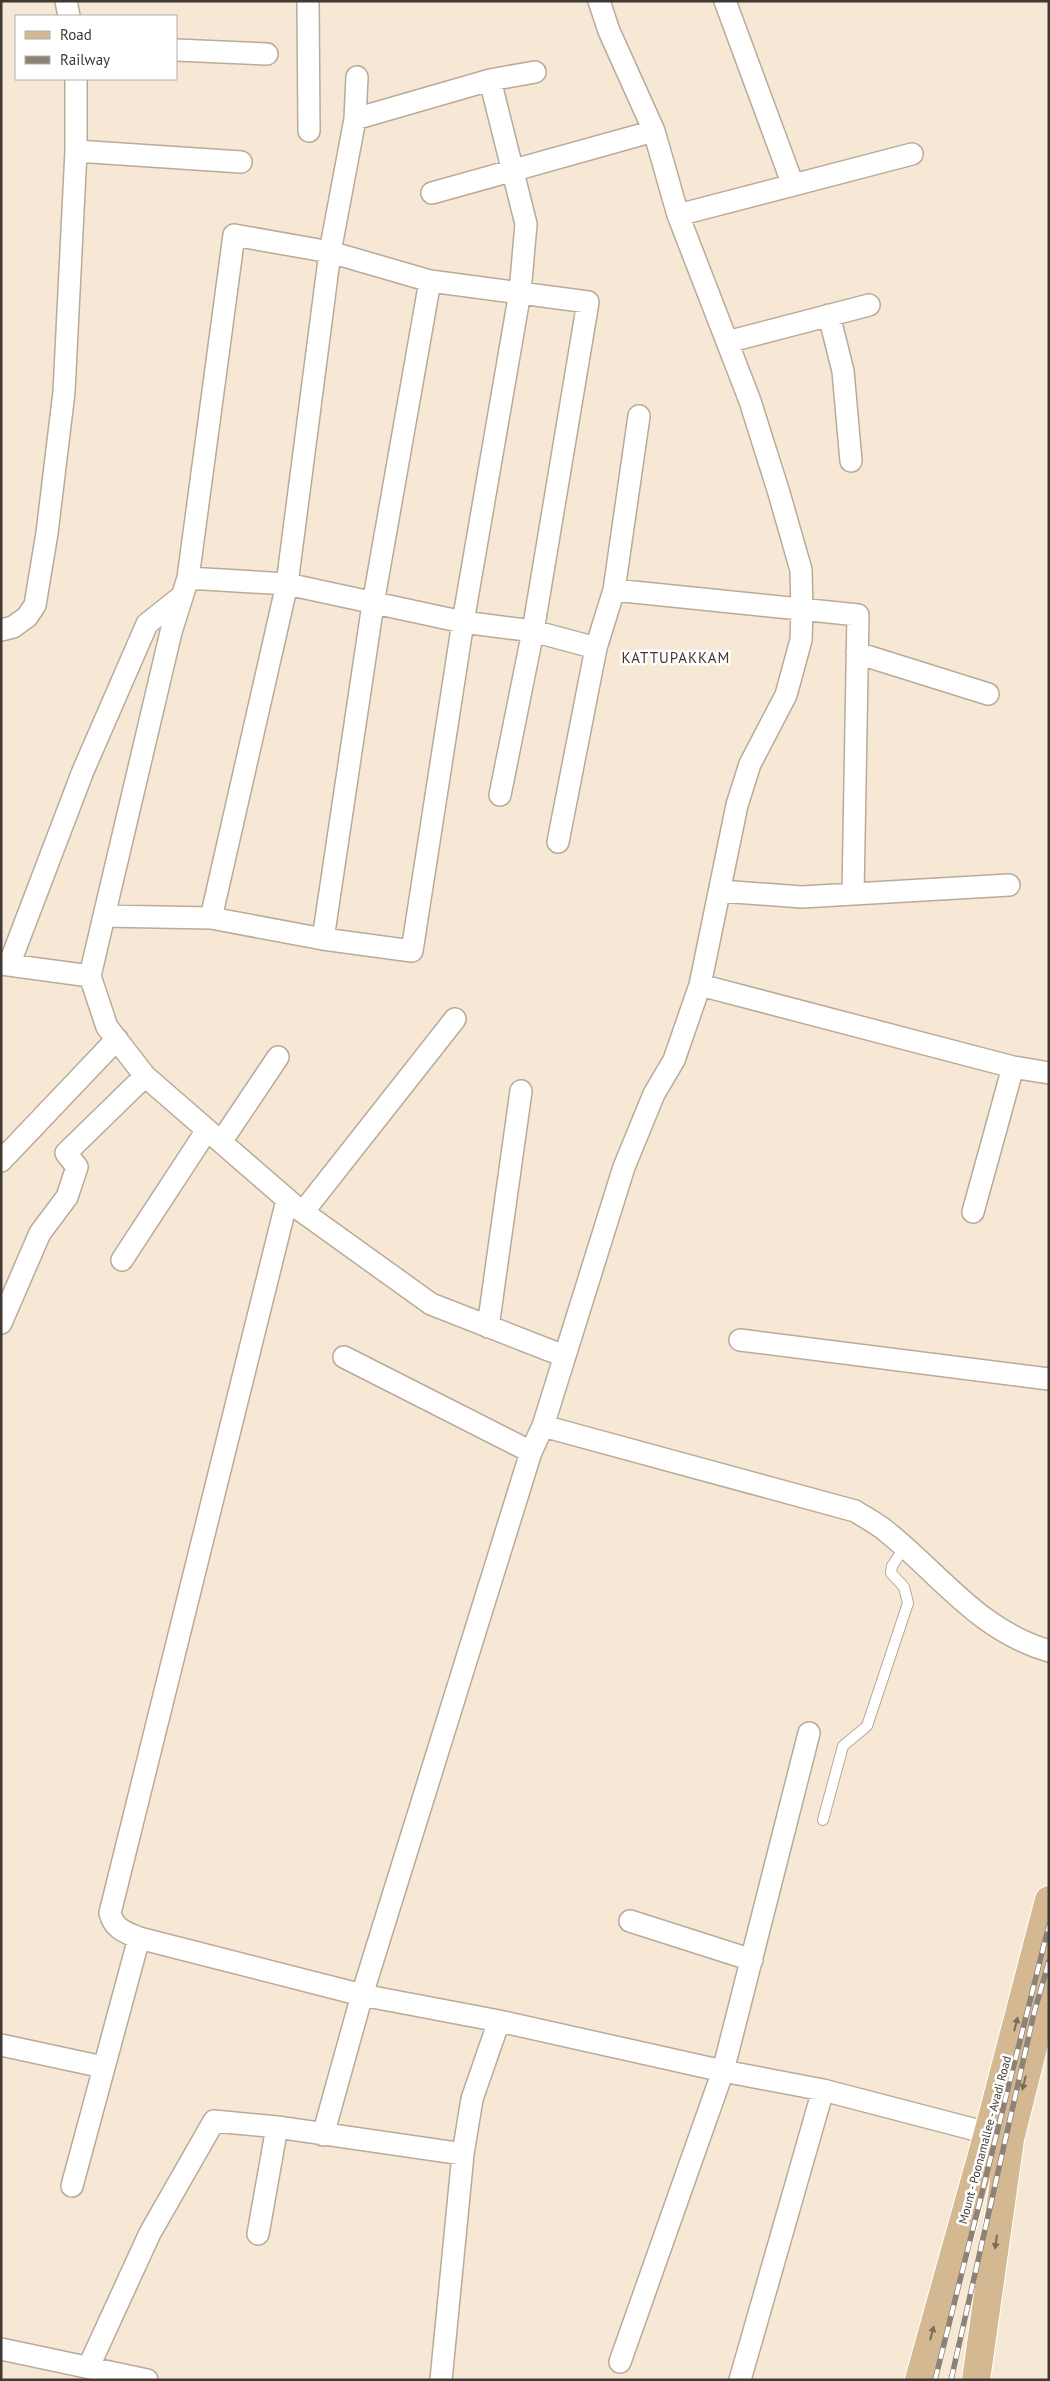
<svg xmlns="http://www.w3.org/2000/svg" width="1050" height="2381" viewBox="0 0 1050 2381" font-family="'PT Sans',sans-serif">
<rect width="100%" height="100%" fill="#f7e7d5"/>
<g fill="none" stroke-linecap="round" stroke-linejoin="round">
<!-- lane casing -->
<g stroke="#b9aa99" stroke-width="12">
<path id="lane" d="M 823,1820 L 843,1746 L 867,1726 L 908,1603 L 904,1587 L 891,1573 L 892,1566 L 904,1548"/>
</g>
<!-- street casing -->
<g stroke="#b9aa99" stroke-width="24">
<path id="street" d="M 66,1 L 69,16
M 308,1 L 309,131
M 725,1 L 793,185
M 176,50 L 267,54
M 355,119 L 490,80 L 535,72
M 76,151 L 241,162
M 432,193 L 654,131
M 678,215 L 912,154
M 829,315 L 843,371 L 851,461
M 727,342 L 869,305
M 188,578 L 287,584 L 463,622 L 533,631 L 596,648
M 614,590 L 858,615 L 853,894
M 1,630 L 13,627 L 27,617 L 35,605 L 47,533 L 64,392 L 76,151 L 76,79
M 857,653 L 988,694
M 558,842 L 596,648 L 614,590 L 639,416
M 720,891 L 802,897 L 1009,885
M 104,916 L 171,632 L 188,578 L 234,235 L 330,252 L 430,281 L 588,302 L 533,631 L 500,795
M 211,918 L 323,939 L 412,951 L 463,622 L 520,292 L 526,224 L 490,80
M 323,939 L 373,604 L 430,281
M 1,964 L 90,976 L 107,1027 L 145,1076 L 296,1207 L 431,1304 L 564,1356
M 9,965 L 83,771 L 147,624 L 182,596
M 90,976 L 104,916 L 211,918 L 287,584 L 330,252 L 355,119 L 357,77
M 700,985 L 1013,1067 L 1049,1073
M 221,1142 L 278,1057
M 1,1161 L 117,1039
M 303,1212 L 455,1019
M 973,1212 L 1013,1067
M 122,1260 L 207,1130
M 1,1323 L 40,1233 L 67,1197 L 77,1167 L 66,1153 L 145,1076
M 488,1327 L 521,1091
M 740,1340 L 1049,1379
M 344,1357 L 531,1452
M 543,1426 L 855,1511 C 866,1518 878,1524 887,1532 C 942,1576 978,1630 1049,1651
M 630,1921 L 752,1960
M 139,1938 C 125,1932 114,1929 110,1913 L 287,1200
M 1,2045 L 103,2067
M 323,2135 L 362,1995 L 531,1452 L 543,1426 L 624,1167 L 654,1094 L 674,1060 L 700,985 L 737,805 L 750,764 L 786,695 L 801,640 L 802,611 L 801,570 L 779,493 L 750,401 L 678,215 L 654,131 L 609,31 L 599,1
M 72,2186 L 139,1938 L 362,1995 L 499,2021 L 723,2071 L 823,2090 L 1003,2137
M 258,2234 L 277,2127 L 463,2154
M 1,2349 L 147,2380
M 620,2362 L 723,2071 L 809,1733
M 89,2366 L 150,2233 L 214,2121 L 277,2127
M 441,2380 L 463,2154 L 472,2099 L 499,2021
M 740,2380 L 823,2090"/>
</g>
<!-- primary casing -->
<g stroke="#fff" stroke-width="30">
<path id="primary" d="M 919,2380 L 988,2133 L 1049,1900
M 976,2380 L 1010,2139 L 1049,1984"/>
</g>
<!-- lane -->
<use href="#lane" stroke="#fff" stroke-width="10"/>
<!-- street -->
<use href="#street" stroke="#fff" stroke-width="21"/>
<!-- primary -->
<use href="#primary" stroke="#d4b892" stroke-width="28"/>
<!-- rail casing -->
<g stroke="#8c8276" stroke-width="5.5">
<path id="rail" d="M 935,2380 L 1049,1925
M 951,2380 L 1034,2013 L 1049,1961"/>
</g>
<!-- rail -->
<use href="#rail" stroke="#fff" stroke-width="4" stroke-dasharray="11" stroke-linecap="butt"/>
</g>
<!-- one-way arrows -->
<defs><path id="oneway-solid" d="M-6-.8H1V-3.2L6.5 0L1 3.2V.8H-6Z" transform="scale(1.25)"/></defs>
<g fill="#7b6c58">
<use href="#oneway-solid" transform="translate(1016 2024) rotate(-75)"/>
<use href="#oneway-solid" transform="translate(1024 2083) rotate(104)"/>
<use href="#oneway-solid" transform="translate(996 2242) rotate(98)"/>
<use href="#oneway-solid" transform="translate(932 2333) rotate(-75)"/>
</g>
<g text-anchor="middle" stroke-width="5" stroke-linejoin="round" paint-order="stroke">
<!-- street labels -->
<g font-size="12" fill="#3f3932" stroke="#fff">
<text transform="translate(985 2140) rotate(-75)" y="4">Mount - Poonamallee - Avadi Road</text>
</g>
<!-- quarter labels -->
<g font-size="15" letter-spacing="1" fill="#3f3932" stroke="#fff">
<text x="676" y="663">KATTUPAKKAM</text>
</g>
</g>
<!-- border -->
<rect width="1050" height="2381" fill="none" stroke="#3f3932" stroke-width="5"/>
<!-- legend -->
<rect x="15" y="15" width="162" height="65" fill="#ffffff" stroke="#b2b0ad"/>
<rect x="25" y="31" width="25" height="8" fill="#d4b892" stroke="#b2b0ad"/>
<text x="60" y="40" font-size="15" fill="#3f3932">Road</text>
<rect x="25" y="56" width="25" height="8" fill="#8c8276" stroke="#b2b0ad"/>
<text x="60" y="65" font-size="15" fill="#3f3932">Railway</text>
</svg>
